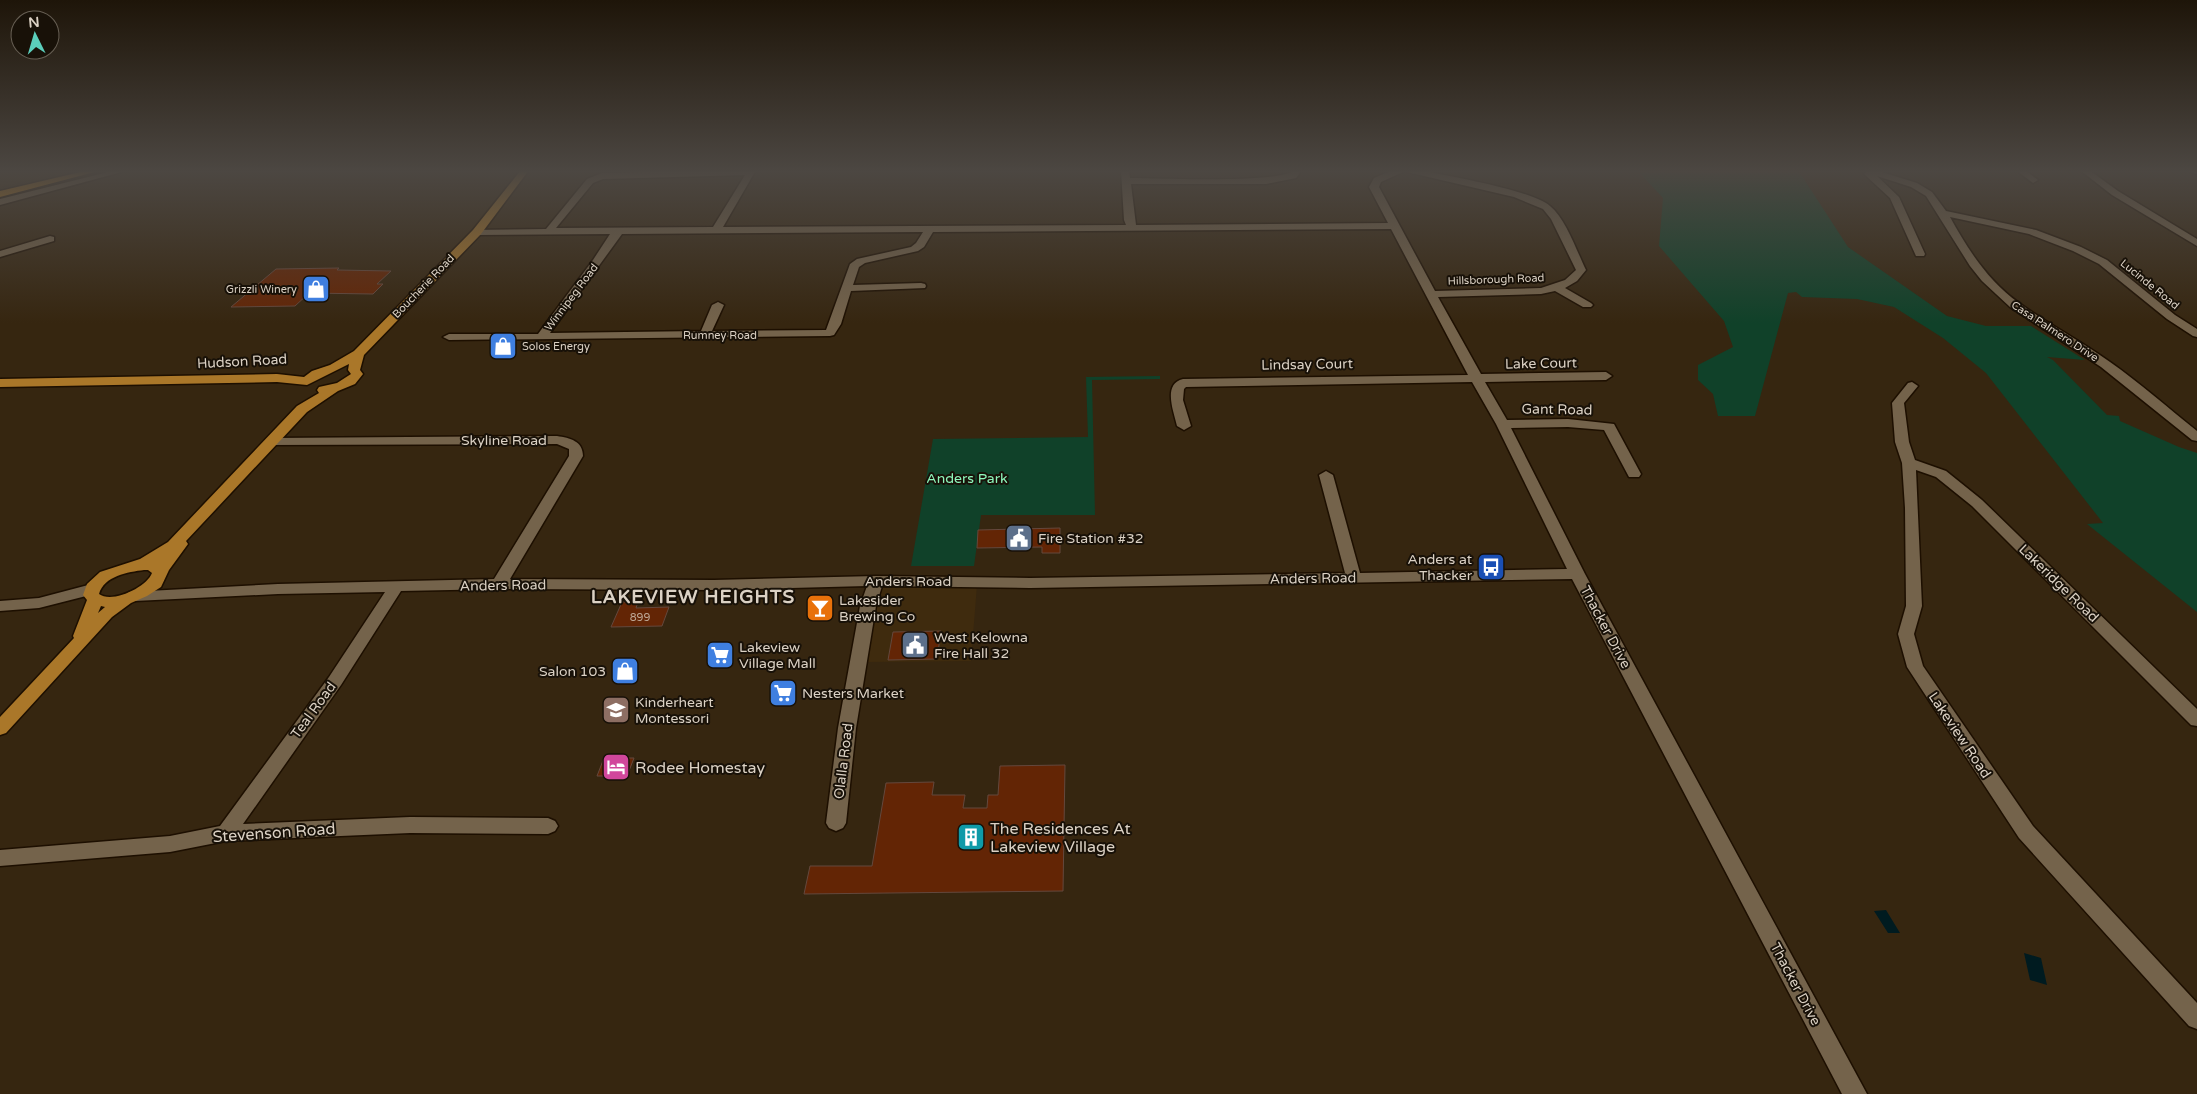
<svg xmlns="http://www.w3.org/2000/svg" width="2197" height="1094" viewBox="0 0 2197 1094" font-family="'Varela Round',sans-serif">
<rect width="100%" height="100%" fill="#362610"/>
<!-- built -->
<path fill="#3f2b0e" d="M 0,170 L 74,170 L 0,187 Z
M 878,583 L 977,585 L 971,661 L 864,662 Z"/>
<!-- green -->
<path fill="#104129" d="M 1637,170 L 1801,170 L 1800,173 L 1848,247 L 1947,316 L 1986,326 L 2031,326 L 2085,360 L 2047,357 L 2053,360 L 2107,415 L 2119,416 L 2120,421 L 2179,447 L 2197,453 L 2197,612 L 2087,524 L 2103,523 L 1986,373 L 1943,338 L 1894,307 L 1857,299 L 1802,297 L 1796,292 L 1788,293 L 1755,416 L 1718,416 L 1713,394 L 1698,380 L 1698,365 L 1733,347 L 1724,321 L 1659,246 L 1663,198 Z
M 1160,376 L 1160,379 L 1092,380 L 1095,515 L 981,515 L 974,566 L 911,566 L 933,439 L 1088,437 L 1086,377 Z"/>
<!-- water -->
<path fill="#001b20" d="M 1886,910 L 1900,933 L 1888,933 L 1874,911 Z
M 2024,953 L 2041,958 L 2047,985 L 2030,980 Z"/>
<!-- building -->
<path fill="#632505" stroke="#64483d" d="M 339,268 L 337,270 L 391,271 L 377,284 L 383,284 L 373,294 L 309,293 L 295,306 L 231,307 L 276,269 Z
M 1060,528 L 1060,553 L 1042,553 L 1042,547 L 977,548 L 978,530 Z
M 622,602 L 638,602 L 636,608 L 669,607 L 662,626 L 611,627 Z
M 941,631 L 937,659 L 888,660 L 893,632 Z
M 604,758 L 634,758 L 627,776 L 597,776 Z
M 1065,765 L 1063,891 L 804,894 L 810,866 L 872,866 L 886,783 L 934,782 L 932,795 L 965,795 L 963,808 L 987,808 L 988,795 L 998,795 L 1000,766 Z"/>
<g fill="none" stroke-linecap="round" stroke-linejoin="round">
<!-- minor casing -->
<g stroke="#1d0f00" stroke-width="3">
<path id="minor" d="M 116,170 L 129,170 L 0,205 L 0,199 Z
M 756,170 L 723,227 L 1126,225 L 1124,220 L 1121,170 L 1129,170 L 1130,178 C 1156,178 1282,184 1294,170 L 1302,170 L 1296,178 L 1266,184 L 1131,184 L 1136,225 L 1388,223 L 1369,187 L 1374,178 L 1393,170 L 1404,170 L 1403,172 L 1381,182 L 1379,187 L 1435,291 L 1541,288 L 1565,280 L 1576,270 L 1551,219 L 1543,209 L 1514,197 L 1407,172 L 1406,170 L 1420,170 C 1447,176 1532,190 1550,206 C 1566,219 1577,252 1586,270 L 1577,281 L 1565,288 L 1591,303 L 1593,305 L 1591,307 L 1583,307 L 1555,291 L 1541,294 L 1438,297 L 1481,374 L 1606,372 L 1612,376 L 1606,380 L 1485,382 L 1507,420 L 1568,419 L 1614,424 L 1641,474 L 1639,477 L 1629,477 L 1604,430 L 1568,427 L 1511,428 L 1585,574 L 1867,1094 L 1842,1094 L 1572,579 L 1030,588 L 882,586 L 876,606 L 856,728 L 846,823 L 843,828 L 836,831 L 829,828 L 826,823 L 838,728 L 860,606 L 867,586 L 714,590 L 500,589 L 401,591 L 341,685 L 243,824 L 410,817 L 548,818 L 555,821 L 558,826 L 555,831 L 548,834 L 410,833 L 226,841 L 170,852 L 0,866 L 0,850 L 170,836 L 220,826 L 329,677 L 385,592 L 278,594 L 135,601 L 129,600 L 127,596 L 129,592 L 278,584 L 494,579 L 569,456 L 569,449 L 557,444 L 267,445 L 265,442 L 267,439 L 272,438 L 557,436 C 570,438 583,441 583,456 L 510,579 L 714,580 L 876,576 L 1030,578 L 1345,573 L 1319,475 L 1326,471 L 1333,475 L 1360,573 L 1567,569 L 1496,424 L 1472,382 L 1186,387 L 1184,389 L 1183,400 L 1191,426 L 1184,430 L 1177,426 C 1174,412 1162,384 1183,379 L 1468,375 L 1391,229 L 933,232 L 924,247 L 918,251 L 865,263 L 859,267 L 853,285 L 921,283 L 925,284 L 926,286 L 925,288 L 851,291 L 841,324 L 834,335 L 830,336 L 449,340 L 443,337 L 449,334 L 538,334 L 593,260 L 610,234 L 477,235 L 473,234 L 473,230 L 546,229 L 587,179 L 602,173 ZM 745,175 L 713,227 L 556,228 L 593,183 L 603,179 ZM 923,232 L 916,243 L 911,247 L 857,259 L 850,264 L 826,330 L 712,331 L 724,305 L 718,302 L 712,305 L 701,331 L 550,333 L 622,234 Z
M 1869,170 L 1875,170 L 1917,183 L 1932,192 L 1946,211 L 2036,230 L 2081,247 L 2107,260 L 2175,315 L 2197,329 L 2197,337 L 2193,336 L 2167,319 L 2099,264 L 2073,251 L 2029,234 L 1950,217 C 1968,250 1989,282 2019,303 C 2048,324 2081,341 2110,362 C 2140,383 2168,408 2197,431 L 2197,441 L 2192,440 L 2101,367 L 2010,307 L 1982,281 L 1970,266 L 1926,196 L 1911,187 L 1877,176 L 1899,197 L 1925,254 L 1924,256 L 1916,256 L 1890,198 L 1864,174 Z
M 2016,170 L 2025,170 L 2038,180 L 2033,183 Z
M 2080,170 L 2089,170 L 2118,191 L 2197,239 L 2197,246 L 2112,195 Z
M 2190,170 L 2197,170 L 2197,174 L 2191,172 Z
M 50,236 L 54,237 L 54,241 L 0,257 L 0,251 Z
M 1912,382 L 1918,386 L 1904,403 L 1909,442 L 1915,460 L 1946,471 L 1982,500 L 2197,709 L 2197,726 L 2191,725 L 1972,506 L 1936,477 L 1916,470 L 1922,606 L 1914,634 L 1923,666 L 2033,826 L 2197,1003 L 2197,1029 L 2189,1026 L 2019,838 L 1907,667 L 1898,634 L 1906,606 L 1905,508 L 1902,463 L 1895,442 L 1892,403 L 1908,383 Z
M 92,584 L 98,585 L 100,589 L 98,593 L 39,608 L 0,611 L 0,601 L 39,598 Z"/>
</g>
<!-- major casing -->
<g stroke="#1d0f00" stroke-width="3">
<path id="major" d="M 521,170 L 529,170 L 481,234 L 364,355 L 360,370 L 363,374 L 355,384 L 338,391 L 307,412 L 186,541 L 188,544 L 169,570 L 161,587 L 147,596 L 131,603 L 112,617 L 6,733 L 0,735 L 0,717 L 74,638 L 73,636 L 87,600 L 83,595 L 87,584 L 100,572 L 140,559 L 168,542 L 297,406 L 319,393 L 317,390 L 319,387 L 337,383 L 351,374 L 348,370 L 349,364 L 307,385 L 277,382 L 0,387 L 0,379 L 277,374 L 304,377 L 312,371 L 330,365 L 354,351 L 473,230 ZM 144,570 L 148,570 L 152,573 C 147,587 112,604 99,594 C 104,576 128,572 144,570 ZM 101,606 L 105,607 L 98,613 Z"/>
</g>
<!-- highway casing -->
<g stroke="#1d0f00" stroke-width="3">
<path id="highway" d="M 89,170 L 102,170 L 0,197 L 0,191 Z"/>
</g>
<!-- minor -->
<use href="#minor" fill="#74634b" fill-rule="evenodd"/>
<!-- major -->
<use href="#major" fill="#aa7729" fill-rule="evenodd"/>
<!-- highway -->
<use href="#highway" fill="#ce8412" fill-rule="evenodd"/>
</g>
<!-- sky -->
<linearGradient id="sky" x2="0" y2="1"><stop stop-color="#1e1509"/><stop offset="0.53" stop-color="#4c4742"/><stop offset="1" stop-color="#4c4742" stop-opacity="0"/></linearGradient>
<rect width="2197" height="323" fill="url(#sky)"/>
<!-- icons -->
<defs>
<g id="shop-square" transform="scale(1.4375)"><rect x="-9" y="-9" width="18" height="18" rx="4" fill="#3f7fe0" stroke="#181108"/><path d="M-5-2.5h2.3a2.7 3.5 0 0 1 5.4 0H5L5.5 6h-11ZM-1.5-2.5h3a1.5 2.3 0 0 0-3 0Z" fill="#fff"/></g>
<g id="civic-square" transform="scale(1.4375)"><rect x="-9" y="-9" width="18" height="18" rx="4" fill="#5c6f8a" stroke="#181108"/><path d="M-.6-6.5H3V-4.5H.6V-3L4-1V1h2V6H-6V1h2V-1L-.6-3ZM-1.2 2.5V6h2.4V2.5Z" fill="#fff"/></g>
<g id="bus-square" transform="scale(1.4375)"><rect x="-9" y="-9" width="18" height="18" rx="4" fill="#1a4fb4" stroke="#181108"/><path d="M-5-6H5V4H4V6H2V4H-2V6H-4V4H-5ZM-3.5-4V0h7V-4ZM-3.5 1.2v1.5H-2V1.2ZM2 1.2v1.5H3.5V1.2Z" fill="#fff"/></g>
<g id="bar-square" transform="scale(1.4375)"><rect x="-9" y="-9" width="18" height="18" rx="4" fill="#e8710a" stroke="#181108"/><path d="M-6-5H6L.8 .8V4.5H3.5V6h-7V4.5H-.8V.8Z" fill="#fff"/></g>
<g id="supermarket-square" transform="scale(1.4375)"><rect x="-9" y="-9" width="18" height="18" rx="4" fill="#3f7fe0" stroke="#181108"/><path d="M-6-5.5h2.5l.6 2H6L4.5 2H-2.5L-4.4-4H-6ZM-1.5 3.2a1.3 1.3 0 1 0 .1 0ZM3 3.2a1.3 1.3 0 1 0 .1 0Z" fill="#fff"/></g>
<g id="school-square" transform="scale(1.4375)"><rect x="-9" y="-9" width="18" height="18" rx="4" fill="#8d6e63" stroke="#181108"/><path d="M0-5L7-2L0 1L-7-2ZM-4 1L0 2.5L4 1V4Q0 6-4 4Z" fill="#fff"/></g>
<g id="hotel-square" transform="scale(1.4375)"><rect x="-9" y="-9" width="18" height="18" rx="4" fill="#d1479c" stroke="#181108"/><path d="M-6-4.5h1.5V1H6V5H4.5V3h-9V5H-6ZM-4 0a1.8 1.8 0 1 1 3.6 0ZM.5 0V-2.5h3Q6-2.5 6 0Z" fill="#fff"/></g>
<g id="building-square" transform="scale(1.4375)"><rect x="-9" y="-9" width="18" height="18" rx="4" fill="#0f9aa8" stroke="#181108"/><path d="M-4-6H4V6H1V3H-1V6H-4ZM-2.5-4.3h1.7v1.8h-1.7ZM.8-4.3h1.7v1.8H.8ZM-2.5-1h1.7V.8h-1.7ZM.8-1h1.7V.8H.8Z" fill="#fff"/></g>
</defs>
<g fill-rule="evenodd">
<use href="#shop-square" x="316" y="289"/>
<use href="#shop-square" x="503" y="346"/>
<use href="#civic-square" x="1019" y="538"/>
<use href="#bus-square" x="1491" y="567"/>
<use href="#bar-square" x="820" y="608"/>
<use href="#civic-square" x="915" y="645"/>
<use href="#supermarket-square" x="720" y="655"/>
<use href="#shop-square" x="625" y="671"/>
<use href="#supermarket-square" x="783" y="693"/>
<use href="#school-square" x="616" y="710"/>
<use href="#hotel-square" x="616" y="767"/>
<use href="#building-square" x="971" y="837"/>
</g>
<g text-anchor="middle" stroke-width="4" stroke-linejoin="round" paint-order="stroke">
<!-- far-street labels -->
<g font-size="11" fill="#dbd1c4" stroke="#181108">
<text transform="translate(1496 279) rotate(-2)" y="4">Hillsborough Road</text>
<text transform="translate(2150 284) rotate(39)" y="4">Lucinde Road</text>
<text transform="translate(423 286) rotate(-46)" y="4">Boucherie Road</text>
<text transform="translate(571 297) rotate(-53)" y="4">Winnipeg Road</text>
<text transform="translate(2055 331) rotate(33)" y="4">Casa Palmero Drive</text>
<text x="720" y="339">Rumney Road</text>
</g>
<!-- far-poi labels -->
<g font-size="11" fill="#dbd1c4" stroke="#181108" text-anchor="end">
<text x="297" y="293">Grizzli Winery</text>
<text x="522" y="350" text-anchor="start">Solos Energy</text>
</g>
<!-- number labels -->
<g font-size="11" fill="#bda694">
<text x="640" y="621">899</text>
</g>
<!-- street labels -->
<g font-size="14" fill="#dbd1c4" stroke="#181108">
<text transform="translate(242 361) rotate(-3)" y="5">Hudson Road</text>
<text transform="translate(1541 363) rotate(-1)" y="5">Lake Court</text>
<text transform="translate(1307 364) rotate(-1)" y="5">Lindsay Court</text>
<text transform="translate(1557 409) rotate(1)" y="5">Gant Road</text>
<text x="504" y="445">Skyline Road</text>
<text transform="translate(1313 578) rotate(-1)" y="5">Anders Road</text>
<text x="908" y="586">Anders Road</text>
<text transform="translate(2059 583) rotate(44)" y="5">Lakeridge Road</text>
<text transform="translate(503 585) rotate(-1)" y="5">Anders Road</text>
<text transform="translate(1606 627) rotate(62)" y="5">Thacker Drive</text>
<text transform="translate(313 710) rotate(-54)" y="5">Teal Road</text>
<text transform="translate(1960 735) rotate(56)" y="5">Lakeview Road</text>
<text transform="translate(843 761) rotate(-83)" y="5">Olalla Road</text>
<text transform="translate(1796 984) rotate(62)" y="5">Thacker Drive</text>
</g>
<!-- park labels -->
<g font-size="14" fill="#8ef6bb" stroke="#181108">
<text x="967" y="483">Anders Park</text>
</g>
<!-- poi labels -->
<g font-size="14" fill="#dbd1c4" stroke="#181108" text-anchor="start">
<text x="1038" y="543">Fire Station #32</text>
<text x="1472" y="564" text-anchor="end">Anders at<tspan x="1472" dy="16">Thacker</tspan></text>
<text x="839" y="605">Lakesider<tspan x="839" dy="16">Brewing Co</tspan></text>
<text x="934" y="642">West Kelowna<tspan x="934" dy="16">Fire Hall 32</tspan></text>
<text x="739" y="652">Lakeview<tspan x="739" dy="16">Village Mall</tspan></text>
<text x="606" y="676" text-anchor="end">Salon 103</text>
<text x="802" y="698">Nesters Market</text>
<text x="635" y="707">Kinderheart<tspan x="635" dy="16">Montessori</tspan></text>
</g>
<!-- near-poi labels -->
<g font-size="16" fill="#dbd1c4" stroke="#181108" text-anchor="start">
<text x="635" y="773">Rodee Homestay</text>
<text x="990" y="834">The Residences At<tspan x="990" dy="18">Lakeview Village</tspan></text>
</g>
<!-- near-street labels -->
<g font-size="16" fill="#dbd1c4" stroke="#181108">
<text transform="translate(274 832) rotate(-4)" y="6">Stevenson Road</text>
</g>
<!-- district labels -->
<g font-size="19" font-weight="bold" letter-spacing="1" fill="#dbd1c4" stroke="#181108">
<text x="693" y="603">LAKEVIEW HEIGHTS</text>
</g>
</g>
<!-- north arrow -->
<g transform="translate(35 35) rotate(355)"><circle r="24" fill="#181108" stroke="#665e53"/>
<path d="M0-4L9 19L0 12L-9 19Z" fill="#5bcebb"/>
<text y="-8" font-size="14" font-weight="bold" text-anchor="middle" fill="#dbd1c4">N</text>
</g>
</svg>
